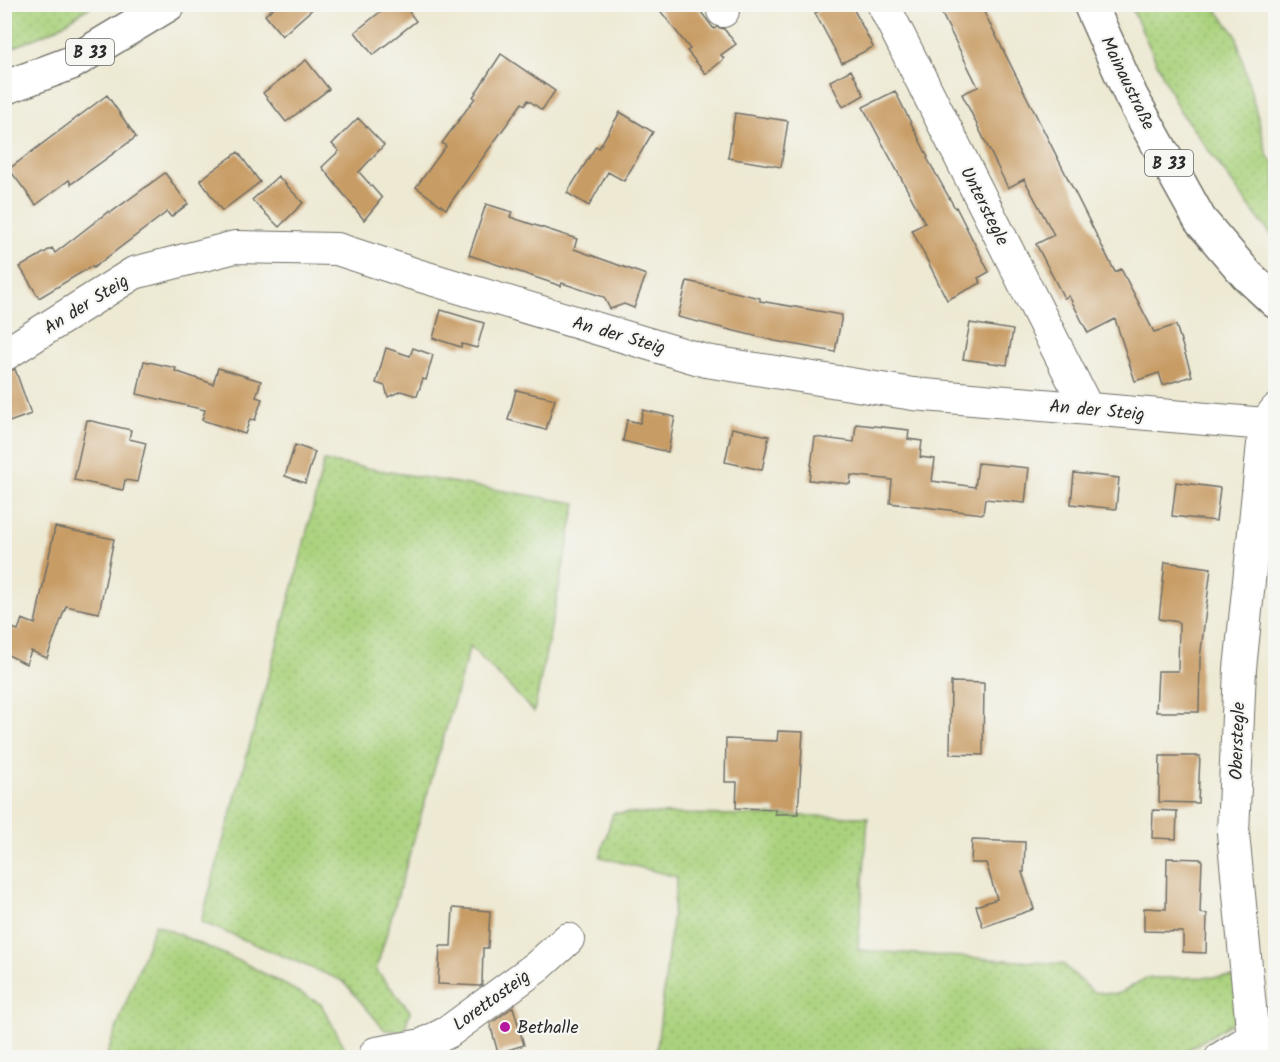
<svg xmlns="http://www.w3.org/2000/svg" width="1280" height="1062" viewBox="0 0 1280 1062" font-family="Kalam,sans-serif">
<defs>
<pattern id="grass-dots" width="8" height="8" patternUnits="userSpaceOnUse" patternTransform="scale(1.5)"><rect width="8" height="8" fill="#aad27d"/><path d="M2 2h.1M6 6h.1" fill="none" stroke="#92b46c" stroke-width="1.8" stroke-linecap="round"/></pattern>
</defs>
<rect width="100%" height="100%" fill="#f6f6f2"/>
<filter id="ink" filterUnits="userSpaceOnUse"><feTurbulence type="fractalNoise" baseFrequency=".0167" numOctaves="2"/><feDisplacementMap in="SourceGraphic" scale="12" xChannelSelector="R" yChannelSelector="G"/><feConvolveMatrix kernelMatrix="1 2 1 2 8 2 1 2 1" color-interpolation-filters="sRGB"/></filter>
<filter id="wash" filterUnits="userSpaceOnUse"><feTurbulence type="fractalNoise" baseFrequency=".008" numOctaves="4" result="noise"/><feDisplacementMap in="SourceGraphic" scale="24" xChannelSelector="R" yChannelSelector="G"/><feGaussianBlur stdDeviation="1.35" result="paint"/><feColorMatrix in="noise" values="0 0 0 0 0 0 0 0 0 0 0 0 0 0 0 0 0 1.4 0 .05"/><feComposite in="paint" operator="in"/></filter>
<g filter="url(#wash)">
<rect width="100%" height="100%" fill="#ede9d3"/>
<!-- grass -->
<path fill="url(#grass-dots)" stroke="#6a7e54" stroke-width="1.5" d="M 5,4 L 93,4 L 93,5 L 54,30 L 5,51 Z
M 1130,5 L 1213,5 L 1236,35 L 1268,157 L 1275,164 L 1275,239 L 1257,217 L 1178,108 Z
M 324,461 L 576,503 L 534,712 L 470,646 L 376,970 L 410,1011 L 404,1032 L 385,1030 L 343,981 L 201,922 L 297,572 Z
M 613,813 L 868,817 L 858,950 L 1063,964 L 1093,992 L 1118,994 L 1146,978 L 1240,977 L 1240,1018 L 1176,1057 L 656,1057 L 677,877 L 600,857 Z
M 155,924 L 244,963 L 321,1004 L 350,1057 L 106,1057 Z"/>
<g id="blocks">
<!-- building -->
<path fill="#c89c65" d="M 278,4 L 318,4 L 282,36 L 265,15 Z
M 390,4 L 403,4 L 416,21 L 373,55 L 355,32 Z
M 655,4 L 695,4 L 714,29 L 717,27 L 724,29 L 736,44 L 721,55 L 724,59 L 706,74 L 687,51 L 690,49 Z
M 815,4 L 851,4 L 873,47 L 842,63 L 815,13 L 819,11 Z
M 937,4 L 980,4 L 1115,272 L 1121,269 L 1154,332 L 1176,325 L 1192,376 L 1163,385 L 1159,373 L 1135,381 L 1115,319 L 1088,333 L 1069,296 L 1064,298 L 1036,244 L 1054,235 L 1024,179 L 1008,188 L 962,94 L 978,87 Z
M 501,54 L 555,91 L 542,110 L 528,100 L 525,105 L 522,103 L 446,209 L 416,187 L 446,146 L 442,143 L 475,98 L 473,97 Z
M 306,60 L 329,89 L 286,122 L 263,93 Z
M 851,70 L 864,95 L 843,107 L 830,81 Z
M 895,91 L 928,157 L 927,158 L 955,208 L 956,207 L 989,272 L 978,278 L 981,283 L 947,300 L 912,230 L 925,223 L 863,107 Z
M 107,95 L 136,137 L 71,184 L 69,180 L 36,205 L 9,169 Z
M 620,112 L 653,132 L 624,181 L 608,172 L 589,206 L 567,193 L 596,146 L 599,148 Z
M 735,113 L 788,121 L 781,167 L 728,158 Z
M 358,118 L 384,145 L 359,172 L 382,198 L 364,220 L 322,167 L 339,151 L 332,144 Z
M 238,152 L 260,182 L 222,211 L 200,180 Z
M 165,173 L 188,204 L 171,217 L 167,212 L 93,268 L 92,266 L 39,298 L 20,267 L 52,248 L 55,253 L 109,211 L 110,213 Z
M 278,176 L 303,203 L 279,227 L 252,200 Z
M 486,204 L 512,212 L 510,217 L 577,239 L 574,249 L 646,275 L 634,308 L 624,304 L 610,309 L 604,297 L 562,283 L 561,286 L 469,255 Z
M 687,281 L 760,298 L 760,301 L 842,315 L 835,352 L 775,341 L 678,317 Z
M 441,310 L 484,323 L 477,348 L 462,344 L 461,347 L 433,338 Z
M 970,323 L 1013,330 L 1007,365 L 963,359 Z
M 386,348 L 410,356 L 413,348 L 433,355 L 426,380 L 423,379 L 417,396 L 401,391 L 388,397 L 385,386 L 376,383 Z
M 144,361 L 176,368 L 175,371 L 213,384 L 218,368 L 261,381 L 256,397 L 262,399 L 255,420 L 250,419 L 245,434 L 202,420 L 205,410 L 137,394 Z
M 15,369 L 31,414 L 4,424 L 4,373 Z
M 516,390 L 555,399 L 546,430 L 508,420 Z
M 643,410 L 675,417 L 668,452 L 623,441 L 627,420 L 640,423 Z
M 87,420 L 131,430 L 129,439 L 146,443 L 137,482 L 125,480 L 123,490 L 74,480 Z
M 856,424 L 909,430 L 908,439 L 922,441 L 920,457 L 935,459 L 932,481 L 975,487 L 978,463 L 1029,468 L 1025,503 L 985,499 L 983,514 L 890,503 L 892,480 L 851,475 L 850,484 L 809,480 L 815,437 L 854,442 Z
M 732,428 L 769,436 L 762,470 L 725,462 Z
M 295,445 L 315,452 L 305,483 L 285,476 Z
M 1074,473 L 1119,478 L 1116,509 L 1071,504 Z
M 1176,482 L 1220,488 L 1216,521 L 1172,516 Z
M 55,527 L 114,539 L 99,613 L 66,606 L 47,658 L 31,651 L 26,664 L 4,653 L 4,625 L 18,630 L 22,619 L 35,624 Z
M 1165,562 L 1211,568 L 1200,659 L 1199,712 L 1156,712 L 1158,671 L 1178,671 L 1179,622 L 1159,619 Z
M 951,682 L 984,683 L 983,755 L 950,754 Z
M 778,731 L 803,732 L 798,814 L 775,814 L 775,809 L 736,808 L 737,782 L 725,782 L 726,739 L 777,741 Z
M 1160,756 L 1200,756 L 1198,803 L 1159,802 Z
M 1153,810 L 1177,811 L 1176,839 L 1152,838 Z
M 972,840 L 1025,842 L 1024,872 L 1022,872 L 1034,909 L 983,927 L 976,906 L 997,899 L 986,863 L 971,863 Z
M 1167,858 L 1202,859 L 1200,913 L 1207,914 L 1206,953 L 1183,952 L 1183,932 L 1144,931 L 1144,908 L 1166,909 Z
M 453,908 L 490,911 L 488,948 L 483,948 L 482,985 L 480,986 L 438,984 L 440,946 L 451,946 Z
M 513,1007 L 524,1045 L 498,1053 L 490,1024 Z"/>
</g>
</g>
<g filter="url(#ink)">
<use href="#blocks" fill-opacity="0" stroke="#6f6e66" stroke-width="1.5"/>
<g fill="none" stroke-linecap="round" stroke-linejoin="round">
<!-- minor casing -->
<g stroke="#6f6e66" stroke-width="34">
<path id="minor" d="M 723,4 L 723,11
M 883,4 L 1087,408
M 4,355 L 134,273 L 235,247 L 337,249 L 414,274 L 706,361 L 913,394 L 1265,424
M 1253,1038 L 1233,833 L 1240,669 L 1265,424 L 1276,410
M 377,1058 L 376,1053 L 422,1045 L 448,1032 L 538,966 L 568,939
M 1221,1058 L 1253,1038 L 1276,1033"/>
</g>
<!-- major casing -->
<g stroke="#6f6e66" stroke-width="36">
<path id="major" d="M 1090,4 L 1131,96 L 1200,220 L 1247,275 L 1276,302
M 4,88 L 71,63 L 169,4"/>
</g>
<!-- minor -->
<use href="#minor" stroke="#fff" stroke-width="32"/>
<!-- major -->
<use href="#major" stroke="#fff" stroke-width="33"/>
</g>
</g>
<!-- markers -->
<circle fill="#b5179e" stroke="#f6f6f2" stroke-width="2" cx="505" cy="1027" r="6"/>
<g text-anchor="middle" stroke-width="4.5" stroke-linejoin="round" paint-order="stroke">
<!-- shield labels -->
<g fill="#f6f6f2" stroke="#686867" stroke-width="1.5">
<rect x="66" y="39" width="48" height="26" rx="4.5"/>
<rect x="1145" y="150" width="48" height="26" rx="4.5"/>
</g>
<g font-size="16" font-weight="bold" fill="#2b2b2b">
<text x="90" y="58">B 33</text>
<text x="1169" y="169">B 33</text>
</g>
<!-- street labels -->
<g font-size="18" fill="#2b2b2b" stroke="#f6f6f2">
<text transform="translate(1128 83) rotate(64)" y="6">Mainaustraße</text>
<text transform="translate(985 206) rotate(63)" y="6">Unterstegle</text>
<text transform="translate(86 304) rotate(-32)" y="6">An der Steig</text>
<text transform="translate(619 335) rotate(16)" y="6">An der Steig</text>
<text transform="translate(1097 410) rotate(5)" y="6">An der Steig</text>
<text transform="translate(1237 741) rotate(-88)" y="6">Oberstegle</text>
<text transform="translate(491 1000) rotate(-36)" y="6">Lorettosteig</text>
</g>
<!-- poi labels -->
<g font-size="18" fill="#2b2b2b" stroke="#f6f6f2" text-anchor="start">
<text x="517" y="1033">Bethalle</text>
</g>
</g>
<!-- margin -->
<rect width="1280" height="1062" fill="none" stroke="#f6f6f2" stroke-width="24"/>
</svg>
